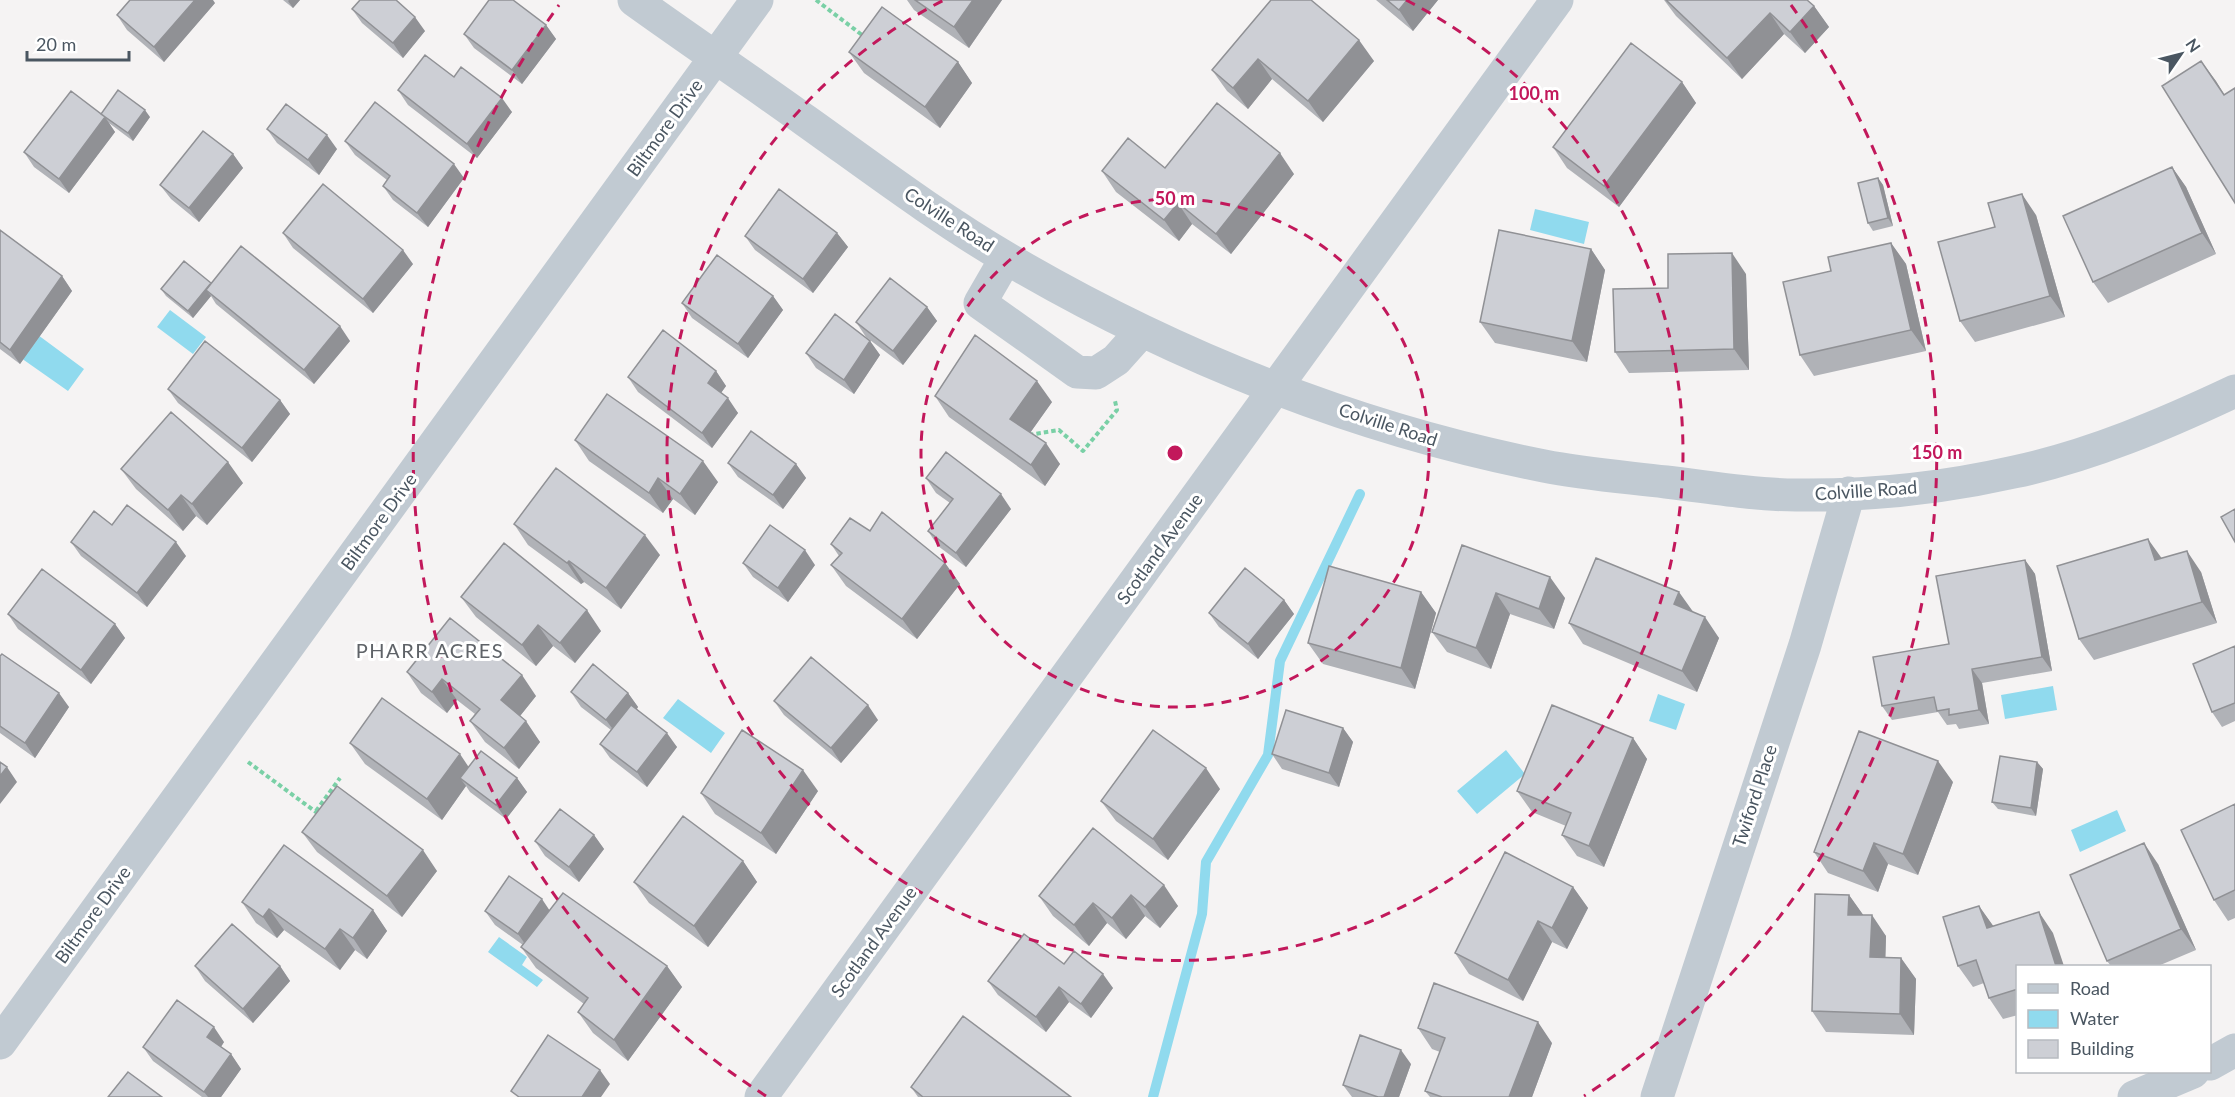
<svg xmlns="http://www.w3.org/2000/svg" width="2235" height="1097" viewBox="0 0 2235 1097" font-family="Lato,sans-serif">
<rect width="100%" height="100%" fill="#f5f3f3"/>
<!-- water -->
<path fill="#90daee" d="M 1535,209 L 1589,222 L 1584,244 L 1530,230 Z
M 170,310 L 206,337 L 193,354 L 157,327 Z
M 38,335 L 84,369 L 68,391 L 21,358 Z
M 2053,686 L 2057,710 L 2005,719 L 2001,695 Z
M 1658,694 L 1685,704 L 1676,730 L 1649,721 Z
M 678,699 L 725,733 L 711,753 L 663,718 Z
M 1506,750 L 1525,774 L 1477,814 L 1457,791 Z
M 2117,810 L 2126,831 L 2080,852 L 2071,830 Z
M 499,937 L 527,957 L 522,965 L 543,980 L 537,987 L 488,952 Z"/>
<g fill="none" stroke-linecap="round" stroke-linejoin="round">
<!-- stream -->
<path stroke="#90daee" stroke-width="10" d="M 1153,1097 L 1202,914 L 1206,862 L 1268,755 L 1280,661 L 1360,494"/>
<!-- path -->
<path stroke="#7ad0a6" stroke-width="4" stroke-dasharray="4.5 3" stroke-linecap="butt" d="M 816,0 L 866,38
M 1029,435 L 1059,430 L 1083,451 L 1117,410 L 1115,401
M 248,762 L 320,815
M 316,811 L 340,778"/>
<!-- minor -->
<path stroke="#c1cad2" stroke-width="33" d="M 634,0 C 691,41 749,80 806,121 C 872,168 938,218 1008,259 C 1173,356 1356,429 1544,466 C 1584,474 1625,477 1666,482 C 1709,487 1753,495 1796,495 C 1869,496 1943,488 2014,472 C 2090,456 2165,424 2235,391
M 1006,258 L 980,303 L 1077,372 L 1096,373 L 1116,360 L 1142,331
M 0,1043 L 757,0
M 2210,1064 L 2235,1050
M 761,1097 L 1557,0
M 1657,1097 L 1805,645 L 1849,493
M 2134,1097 L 2193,1072"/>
</g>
<!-- wall -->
<path fill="#b0b2b7" d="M 283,0 L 300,0 L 293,8 Z
M 907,0 L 1002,0 L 969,48 L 914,10 Z
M 1271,0 L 1374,61 L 1323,122 L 1272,79 L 1248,109 L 1227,91 L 1212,70 Z
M 1376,0 L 1438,0 L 1413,31 Z
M 1664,0 L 1807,0 L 1814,6 L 1829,27 L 1805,53 L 1784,34 L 1742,79 L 1676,16 Z
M 215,3 L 164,62 L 127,30 L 117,15 Z
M 352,9 L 425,31 L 403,58 L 362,23 Z
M 546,25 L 556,39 L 522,84 L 474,48 L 464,34 Z
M 849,52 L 958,62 L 972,83 L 940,128 L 864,73 Z
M 454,77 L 512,112 L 477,158 L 408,105 L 398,90 Z
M 1682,82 L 1696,103 L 1619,207 L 1567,168 L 1553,147 Z
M 102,115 L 150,117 L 133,141 L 109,123 L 115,132 L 69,193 L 34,167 L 24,152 Z
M 267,129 L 337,149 L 319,175 L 277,143 Z
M 345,141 L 464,178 L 428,227 L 393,200 L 383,186 L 387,180 L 355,155 Z
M 233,154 L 243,168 L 199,222 L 171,199 L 160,185 Z
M 2172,167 L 2186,187 L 2216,254 L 2108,303 L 2093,282 Z
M 1165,168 L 1294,174 L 1231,254 L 1192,224 L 1179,241 L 1116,192 L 1102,171 Z
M 1878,178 L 1883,185 L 1893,226 L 1873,231 L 1868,223 Z
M 2036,215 L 2065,317 L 1975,342 L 1960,321 Z
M 0,230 L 62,276 L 72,291 L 20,364 L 0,349 Z
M 283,233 L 413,264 L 373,313 L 293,248 Z
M 837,233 L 848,247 L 813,293 L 755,250 L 745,236 Z
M 1891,243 L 1906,264 L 1926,351 L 1814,376 L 1800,355 L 1831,271 Z
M 1591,249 L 1605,270 L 1587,362 L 1495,343 L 1480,322 Z
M 1746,274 L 1749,370 L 1629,373 L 1615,352 L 1668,288 Z
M 211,284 L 350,341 L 314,384 L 216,304 L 211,296 L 193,318 L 166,296 L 161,289 Z
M 773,296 L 783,310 L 748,358 L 692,318 L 682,303 Z
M 927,307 L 937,321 L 903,365 L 866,337 L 856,322 Z
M 870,341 L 880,355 L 854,394 L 816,368 L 806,353 Z
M 716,371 L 726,386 L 721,393 L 738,413 L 712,448 L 638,392 L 628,377 Z
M 168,389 L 280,400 L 290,414 L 252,462 L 178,403 Z
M 935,396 L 1052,402 L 1030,433 L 1060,464 L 1045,486 L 949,417 Z
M 575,440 L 718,482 L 695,515 L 673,499 L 663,513 L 589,461 Z
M 728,463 L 796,464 L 806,478 L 783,509 L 738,477 Z
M 121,469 L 243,483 L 207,525 L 196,516 L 183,531 L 136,489 Z
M 926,478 L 1011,509 L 966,567 L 938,546 L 928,531 L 950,503 L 936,493 Z
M 514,524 L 660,555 L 621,609 L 584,582 L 581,584 L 528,545 Z
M 112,525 L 186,556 L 147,607 L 81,556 L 71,542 Z
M 870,531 L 945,563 L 960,584 L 917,639 L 846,586 L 831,565 L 839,556 L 831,544 Z
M 1462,545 L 1565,598 L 1554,629 L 1510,614 L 1491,669 L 1447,652 L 1432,632 Z
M 2162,558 L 2201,572 L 2217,623 L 2094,660 L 2079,639 Z
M 2025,560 L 2035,574 L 2052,671 L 1982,683 L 1989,724 L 1959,729 L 1956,724 L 1947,725 L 1938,712 L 1892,720 L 1882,706 L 1949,644 Z
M 743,563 L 815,565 L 788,602 L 753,577 Z
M 1421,592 L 1436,613 L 1415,689 L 1323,664 L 1308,643 Z
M 461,597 L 601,631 L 575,663 L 553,646 L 536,666 L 476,617 Z
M 1284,600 L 1294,614 L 1258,659 L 1219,627 L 1209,613 Z
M 1693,612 L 1719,638 L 1697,692 L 1583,644 L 1569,623 Z
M 8,614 L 115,624 L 125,638 L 91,684 L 18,629 Z
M 2235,646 L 2235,721 L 2222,727 L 2212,712 Z
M 0,656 L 69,707 L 35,758 L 0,733 Z
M 407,672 L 536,696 L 520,716 L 540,742 L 519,769 L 485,742 L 470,721 L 475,714 L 457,700 L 447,713 L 421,693 Z
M 571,692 L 628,693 L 638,707 L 637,709 L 677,747 L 647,787 L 610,758 L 600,744 L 611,730 L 581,707 Z
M 774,701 L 878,720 L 841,763 L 784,715 Z
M 1343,728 L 1353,742 L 1339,787 L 1282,769 L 1272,754 Z
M 1633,738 L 1647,759 L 1604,867 L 1577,856 L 1562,835 L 1566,826 L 1532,812 L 1517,791 Z
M 350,743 L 468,767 L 517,778 L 527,792 L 506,819 L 470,792 L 466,786 L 442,820 L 365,764 Z
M 2037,762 L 2043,769 L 2036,816 L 1998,809 L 1992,802 Z
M 1953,782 L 1918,875 L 1888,864 L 1878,892 L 1828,873 L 1814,852 Z
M 1220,789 L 1168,860 L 1116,821 L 1101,801 Z
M 818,791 L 776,854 L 715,814 L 701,793 Z
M 2235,804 L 2235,918 L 2228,921 L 2214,900 Z
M 1093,828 L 1178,906 L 1160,928 L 1145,916 L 1126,939 L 1107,923 L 1089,946 L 1053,916 L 1039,896 Z
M 302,832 L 437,871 L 402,917 L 317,852 Z
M 594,835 L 604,849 L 579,882 L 545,856 L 535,841 Z
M 743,861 L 757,882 L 708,947 L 649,903 L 634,882 Z
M 2158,864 L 2196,950 L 2158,966 L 2111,966 L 2107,961 Z
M 1573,887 L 1588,908 L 1567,949 L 1552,942 L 1523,1001 L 1469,974 L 1455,953 Z
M 1849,895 L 1863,915 L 1886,936 L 1885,957 L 1901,958 L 1916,979 L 1914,1035 L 1826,1032 L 1812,1011 Z
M 242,902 L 373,910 L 387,931 L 367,959 L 355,950 L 340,970 L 284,930 L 277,938 L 256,923 Z
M 1979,906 L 1993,926 L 2053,933 L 2018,966 L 2018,1015 L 2003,1019 L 1989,998 L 1984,983 L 1973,987 L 1958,966 Z
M 550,910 L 667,966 L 682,987 L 628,1061 L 593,1033 L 578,1012 L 584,1004 L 536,968 L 521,947 L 523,945 L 495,925 L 485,911 Z
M 1064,964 L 1113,988 L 1091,1018 L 1069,1002 L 1046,1032 L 998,995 L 988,981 Z
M 195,966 L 280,966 L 290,981 L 253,1023 L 205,981 Z
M 1418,1028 L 1552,1043 L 1532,1097 L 1430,1097 L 1425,1091 L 1440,1052 L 1432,1049 Z
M 224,1042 L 221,1047 L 231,1054 L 241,1069 L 221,1097 L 202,1097 L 153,1061 L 143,1047 Z
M 1411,1064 L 1399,1097 L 1352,1097 L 1343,1085 Z
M 911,1087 L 1071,1097 L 918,1097 Z"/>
<!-- shaded-wall -->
<path fill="#909195" d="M 195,0 L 213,0 L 215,3 L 164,62 L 154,47 Z
M 289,0 L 300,0 L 293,8 L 288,1 Z
M 973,0 L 1002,0 L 969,48 L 954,27 Z
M 1407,0 L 1438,0 L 1413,31 L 1399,10 Z
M 1814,6 L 1829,27 L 1805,53 L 1790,32 Z
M 1770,13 L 1784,34 L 1742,79 L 1727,58 Z
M 415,17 L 425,31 L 403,58 L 393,43 Z
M 546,25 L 556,39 L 522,84 L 512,70 Z
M 1359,40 L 1374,61 L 1323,122 L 1308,101 Z
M 1258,59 L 1272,79 L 1248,109 L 1233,88 Z
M 2201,61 L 2216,81 L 2235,112 L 2224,95 Z
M 958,62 L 972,83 L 940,128 L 925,107 Z
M 1682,82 L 1696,103 L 1619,207 L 1604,186 Z
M 502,98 L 512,112 L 477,158 L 467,144 Z
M 145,110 L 150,117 L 133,141 L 128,133 Z
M 105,117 L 115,132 L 69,193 L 59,179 Z
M 327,135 L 337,149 L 319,175 L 308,160 Z
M 1280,153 L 1294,174 L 1231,254 L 1216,234 Z
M 233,154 L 243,168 L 199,222 L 189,208 Z
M 454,164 L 464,178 L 428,227 L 417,213 Z
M 2172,167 L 2186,187 L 2216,254 L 2202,233 Z
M 1878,178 L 1883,185 L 1893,226 L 1888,218 Z
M 2022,194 L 2036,215 L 2065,317 L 2050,296 Z
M 1178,203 L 1192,224 L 1179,241 L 1164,220 Z
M 837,233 L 848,247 L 813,293 L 803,279 Z
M 1891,243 L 1906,264 L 1926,351 L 1911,330 Z
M 1591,249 L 1605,270 L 1587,362 L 1572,341 Z
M 403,250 L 413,264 L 373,313 L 363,299 Z
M 1732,253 L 1746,274 L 1749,370 L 1734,349 Z
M 62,276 L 72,291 L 20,364 L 10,350 Z
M 211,283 L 216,290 L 206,290 L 211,296 L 193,318 L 188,311 Z
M 773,296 L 783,310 L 748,358 L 738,344 Z
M 927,307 L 937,321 L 903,365 L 893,351 Z
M 340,326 L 350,341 L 314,384 L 304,370 Z
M 870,341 L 880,355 L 854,394 L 844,380 Z
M 716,371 L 726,386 L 718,397 L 708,383 Z
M 1037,381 L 1052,402 L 1025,440 L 1010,419 Z
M 728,398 L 738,413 L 712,448 L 702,433 Z
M 280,400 L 290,414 L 252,462 L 242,448 Z
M 1046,443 L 1060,464 L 1045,486 L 1031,465 Z
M 703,461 L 718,482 L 695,515 L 680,494 Z
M 228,462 L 243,483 L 207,525 L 192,504 Z
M 796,464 L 806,478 L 783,509 L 773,495 Z
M 658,478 L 673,499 L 663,513 L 649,493 Z
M 1001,494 L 1011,509 L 966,567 L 956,553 Z
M 181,495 L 196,516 L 183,531 L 168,510 Z
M 645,535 L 660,555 L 621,609 L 606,588 Z
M 2148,539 L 2163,560 L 2155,560 Z
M 176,542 L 186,556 L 147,607 L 137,593 Z
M 805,550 L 815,565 L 788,602 L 778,588 Z
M 2187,551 L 2201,572 L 2217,623 L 2202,602 Z
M 2025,560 L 2035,574 L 2052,671 L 2042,657 Z
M 569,561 L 584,582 L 581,584 L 567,563 Z
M 945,563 L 960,584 L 917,639 L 902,619 Z
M 1550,577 L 1565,598 L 1554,629 L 1539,609 Z
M 1421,592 L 1436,613 L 1415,689 L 1401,668 Z
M 1679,592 L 1694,613 L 1674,604 Z
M 1496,593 L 1510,614 L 1491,669 L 1476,648 Z
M 1284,600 L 1294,614 L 1258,659 L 1248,644 Z
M 587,610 L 601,631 L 575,663 L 560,643 Z
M 1705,617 L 1719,638 L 1697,692 L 1682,671 Z
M 115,624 L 125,638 L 91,684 L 81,670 Z
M 538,625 L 553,646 L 536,666 L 522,645 Z
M 1972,669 L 1982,683 L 1989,724 L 1979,710 Z
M 522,675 L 536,696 L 516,721 L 501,700 Z
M 442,679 L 457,700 L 447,713 L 432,692 Z
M 59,693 L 69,707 L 35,758 L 25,743 Z
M 628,693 L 638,707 L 617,735 L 606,720 Z
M 868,705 L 878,720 L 841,763 L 831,748 Z
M 526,721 L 540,742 L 519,769 L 504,748 Z
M 1343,728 L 1353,742 L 1339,787 L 1329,773 Z
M 667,733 L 677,747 L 647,787 L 637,772 Z
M 1633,738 L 1647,759 L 1604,867 L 1589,846 Z
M 460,754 L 474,775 L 460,778 L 466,786 L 442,820 L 427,799 Z
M 1938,761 L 1953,782 L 1918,875 L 1903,854 Z
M 2037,762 L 2043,769 L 2036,816 L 2031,808 Z
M 7,767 L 17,782 L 0,804 L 0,776 Z
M 1206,768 L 1220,789 L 1168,860 L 1153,839 Z
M 803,770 L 818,791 L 776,854 L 761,833 Z
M 517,778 L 527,792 L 506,819 L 496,805 Z
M 594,835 L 604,849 L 579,882 L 569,867 Z
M 1874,843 L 1888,864 L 1878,892 L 1863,871 Z
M 2144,843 L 2158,864 L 2196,950 L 2181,929 Z
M 423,850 L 437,871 L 402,917 L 387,896 Z
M 743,861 L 757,882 L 708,947 L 694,926 Z
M 1164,885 L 1178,906 L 1160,928 L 1145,907 Z
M 1573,887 L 1588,908 L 1567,949 L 1552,928 Z
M 1131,895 L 1145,916 L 1126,939 L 1112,918 Z
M 1849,895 L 1864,916 L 1848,915 Z
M 542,899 L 552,914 L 528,948 L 518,934 Z
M 1093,903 L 1107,923 L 1089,946 L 1074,925 Z
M 1979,906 L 1994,927 L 1987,928 Z
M 269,909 L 284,930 L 277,938 L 263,917 Z
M 373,910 L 387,931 L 367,959 L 353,938 Z
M 2039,912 L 2053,933 L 2064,966 L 2056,966 Z
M 1872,915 L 1886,936 L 1885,978 L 1870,957 Z
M 1538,921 L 1552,942 L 1523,1001 L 1508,980 Z
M 340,929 L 355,950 L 340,970 L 325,949 Z
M 1901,958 L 1916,979 L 1914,1035 L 1900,1014 Z
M 280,966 L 290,981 L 253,1023 L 243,1009 Z
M 667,966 L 682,987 L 628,1061 L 614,1040 Z
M 1103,974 L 1113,988 L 1091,1018 L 1081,1004 Z
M 1059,987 L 1069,1002 L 1046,1032 L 1036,1017 Z
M 1538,1022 L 1552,1043 L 1532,1097 L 1509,1097 Z
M 214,1027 L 224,1042 L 218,1051 L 207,1037 Z
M 1401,1050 L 1411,1064 L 1399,1097 L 1384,1097 Z
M 231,1054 L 241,1069 L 221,1097 L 208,1097 L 204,1092 Z
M 600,1070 L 610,1084 L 601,1097 L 582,1097 Z"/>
<!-- building -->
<path fill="#cdcfd5" stroke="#909195" stroke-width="1.5" d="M 130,0 L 195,0 L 154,47 L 117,15 Z
M 360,0 L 396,0 L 415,17 L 393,43 L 352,9 Z
M 489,0 L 513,0 L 546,25 L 512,70 L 464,34 Z
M 915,0 L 973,0 L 954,27 Z
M 1271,0 L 1311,0 L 1359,40 L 1308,101 L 1258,59 L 1233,88 L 1212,70 Z
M 1387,0 L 1407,0 L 1399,10 Z
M 1666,0 L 1807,0 L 1814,6 L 1790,32 L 1770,13 L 1727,58 Z
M 882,7 L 958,62 L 925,107 L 849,52 Z
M 1631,43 L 1682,82 L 1604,186 L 1553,147 Z
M 425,55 L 454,77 L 461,67 L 502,98 L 467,144 L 398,90 Z
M 2201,61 L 2224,95 L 2235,88 L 2235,203 L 2162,86 Z
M 118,90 L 145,110 L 128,133 L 101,114 Z
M 71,91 L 105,117 L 59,179 L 24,152 Z
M 375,102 L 454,164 L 417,213 L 383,186 L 390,176 L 345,141 Z
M 1217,103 L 1280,153 L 1216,234 L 1178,203 L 1164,220 L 1102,171 L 1128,138 L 1165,168 Z
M 286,104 L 327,135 L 308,160 L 267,129 Z
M 203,131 L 233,154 L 189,208 L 160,185 Z
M 2172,167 L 2202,233 L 2093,282 L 2063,216 Z
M 1878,178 L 1888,218 L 1868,223 L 1858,183 Z
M 323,184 L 403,250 L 363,299 L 283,233 Z
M 779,189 L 837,233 L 803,279 L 745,236 Z
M 2022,194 L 2050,296 L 1960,321 L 1938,242 L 1995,227 L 1988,203 Z
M 0,230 L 62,276 L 10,350 L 0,342 Z
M 1499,230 L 1591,249 L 1572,341 L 1480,322 Z
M 1891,243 L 1911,330 L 1800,355 L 1783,282 L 1831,271 L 1828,257 Z
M 241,246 L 340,326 L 304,370 L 206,290 Z
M 1732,253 L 1734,349 L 1615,352 L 1613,289 L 1668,288 L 1668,254 Z
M 717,255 L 773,296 L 738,344 L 682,303 Z
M 184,261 L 211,283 L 188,311 L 161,289 Z
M 890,278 L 927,307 L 893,351 L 856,322 Z
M 835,314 L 870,341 L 844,380 L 806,353 Z
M 663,330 L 716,371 L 708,383 L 728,398 L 702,433 L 628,377 Z
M 975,335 L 1037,381 L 1010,419 L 1046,443 L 1031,465 L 935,396 Z
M 205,341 L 280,400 L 242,448 L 168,389 Z
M 607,394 L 703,461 L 680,494 L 658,478 L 649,493 L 575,440 Z
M 171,412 L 228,462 L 192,504 L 181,495 L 168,510 L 121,469 Z
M 751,431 L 796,464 L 773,495 L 728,463 Z
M 946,452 L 1001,494 L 956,553 L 928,531 L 953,499 L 926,478 Z
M 556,468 L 645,535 L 606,588 L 569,561 L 567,563 L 514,524 Z
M 127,505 L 176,542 L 137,593 L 71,542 L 94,511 L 112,525 Z
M 2235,509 L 2235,542 L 2221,517 Z
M 882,512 L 945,563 L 902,619 L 831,565 L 842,553 L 831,544 L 850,518 L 870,531 Z
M 770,525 L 805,550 L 778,588 L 743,563 Z
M 2148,539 L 2155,560 L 2187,551 L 2202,602 L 2079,639 L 2057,566 Z
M 504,543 L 587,610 L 560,643 L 538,625 L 522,645 L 461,597 Z
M 1462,545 L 1550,577 L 1539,609 L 1496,593 L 1476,648 L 1432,632 Z
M 1596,558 L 1679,592 L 1674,604 L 1705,617 L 1682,671 L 1569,623 Z
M 2025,560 L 2042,657 L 1972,669 L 1979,710 L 1949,715 L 1949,709 L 1937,711 L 1934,697 L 1882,706 L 1873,657 L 1949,644 L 1936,576 Z
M 1329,566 L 1421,592 L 1401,668 L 1308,643 Z
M 1245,568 L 1284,600 L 1248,644 L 1209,613 Z
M 42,569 L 115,624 L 81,670 L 8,614 Z
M 450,618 L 522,675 L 501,700 L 526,721 L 504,748 L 470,721 L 480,709 L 442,679 L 432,692 L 407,672 Z
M 2235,646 L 2235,703 L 2212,712 L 2193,664 Z
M 2,654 L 59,693 L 25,743 L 0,726 L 0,656 Z
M 811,657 L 868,705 L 831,748 L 774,701 Z
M 593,664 L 628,693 L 606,720 L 571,692 Z
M 382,698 L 460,754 L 427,799 L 350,743 Z
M 631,705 L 667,733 L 637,772 L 600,744 Z
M 1552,705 L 1633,738 L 1589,846 L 1562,835 L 1571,813 L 1517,791 Z
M 1286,710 L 1343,728 L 1329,773 L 1272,754 Z
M 742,730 L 803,770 L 761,833 L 701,793 Z
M 1153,730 L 1206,768 L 1153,839 L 1101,801 Z
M 1859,731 L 1938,761 L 1903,854 L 1874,843 L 1863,871 L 1814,852 Z
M 481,751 L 517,778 L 496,805 L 460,778 Z
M 2000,756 L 2037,762 L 2031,808 L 1992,802 Z
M 0,762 L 7,767 L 0,776 Z
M 337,786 L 423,850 L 387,896 L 302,832 Z
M 2235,804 L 2235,890 L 2214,900 L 2181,830 Z
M 560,809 L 594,835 L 569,867 L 535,841 Z
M 683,816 L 743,861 L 694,926 L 634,882 Z
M 1093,828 L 1164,885 L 1145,907 L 1131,895 L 1112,918 L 1093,903 L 1074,925 L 1039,896 Z
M 2144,843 L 2181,929 L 2107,961 L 2070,875 Z
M 284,845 L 373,910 L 353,938 L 340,929 L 325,949 L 269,909 L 263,917 L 242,902 Z
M 1505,852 L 1573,887 L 1552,928 L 1538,921 L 1508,980 L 1455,953 Z
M 509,876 L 542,899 L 518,934 L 485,911 Z
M 563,893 L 667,966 L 614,1040 L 578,1012 L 588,998 L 521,947 Z
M 1815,894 L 1849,895 L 1848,915 L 1872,915 L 1870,957 L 1901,958 L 1900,1014 L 1812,1011 Z
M 1979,906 L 1987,928 L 2039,912 L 2056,966 L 2018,966 L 2018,989 L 1989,998 L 1976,960 L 1958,966 L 1943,917 Z
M 232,924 L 280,966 L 243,1009 L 195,966 Z
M 1024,934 L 1064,964 L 1074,951 L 1103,974 L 1081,1004 L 1059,987 L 1036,1017 L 988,981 Z
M 1434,983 L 1538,1022 L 1509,1097 L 1442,1097 L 1425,1091 L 1445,1038 L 1418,1028 Z
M 177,1000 L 214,1027 L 207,1037 L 231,1054 L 204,1092 L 143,1047 Z
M 963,1016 L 1071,1097 L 923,1097 L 911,1087 Z
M 548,1035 L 600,1070 L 582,1097 L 519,1097 L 511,1091 Z
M 1360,1035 L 1401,1050 L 1384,1097 L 1378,1097 L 1343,1085 Z
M 128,1072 L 162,1097 L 108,1097 Z"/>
<!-- distance rings -->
<g fill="none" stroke="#c2185b" stroke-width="3" stroke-dasharray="10 8">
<circle cx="1175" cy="453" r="254"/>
<path d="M1406 0A508 508 0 1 1 944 0"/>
<path d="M766 1096A762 762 0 0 1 559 5M1791 5A762 762 0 0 1 1584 1096"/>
</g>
<g text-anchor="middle" stroke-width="6" stroke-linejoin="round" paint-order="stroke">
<!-- street labels -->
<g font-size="18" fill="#4a5661" stroke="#fff">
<text transform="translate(665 128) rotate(-54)" y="6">Biltmore Drive</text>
<text transform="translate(949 220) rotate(33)" y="6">Colville Road</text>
<text transform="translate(1388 425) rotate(18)" y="6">Colville Road</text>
<text transform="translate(1866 491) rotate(-4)" y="6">Colville Road</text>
<text transform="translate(379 522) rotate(-54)" y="6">Biltmore Drive</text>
<text transform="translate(1160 549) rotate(-54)" y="6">Scotland Avenue</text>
<text transform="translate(1755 796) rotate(-72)" y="6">Twiford Place</text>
<text transform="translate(93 915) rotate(-54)" y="6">Biltmore Drive</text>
<text transform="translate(874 942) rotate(-54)" y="6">Scotland Avenue</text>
</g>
<!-- neighbourhood labels -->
<g font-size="20" letter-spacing="1.5" fill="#5f6368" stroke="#fff">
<text x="430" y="658">PHARR ACRES</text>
</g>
</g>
<circle cx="1175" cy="453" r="9" fill="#c2185b" stroke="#fff" stroke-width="3"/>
<g font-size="18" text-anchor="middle" font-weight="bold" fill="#c2185b" stroke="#fff" stroke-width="6" stroke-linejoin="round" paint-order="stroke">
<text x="1534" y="100">100 m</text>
<text x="1175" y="205">50 m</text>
<text x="1937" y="459">150 m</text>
</g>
<!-- legend -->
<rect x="2016" y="965" width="195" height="108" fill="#ffffff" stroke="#b7bbc0" stroke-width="1.5"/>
<rect x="2028" y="984" width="30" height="9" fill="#c1cad2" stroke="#b7bbc0" stroke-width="1.5"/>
<text x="2070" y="995" font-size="18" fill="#4a5661">Road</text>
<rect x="2028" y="1010" width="30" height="18" fill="#90daee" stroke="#b7bbc0" stroke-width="1.5"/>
<text x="2070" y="1025" font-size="18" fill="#4a5661">Water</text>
<rect x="2028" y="1040" width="30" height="18" fill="#cdcfd5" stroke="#b7bbc0" stroke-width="1.5"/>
<text x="2070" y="1055" font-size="18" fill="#4a5661">Building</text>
<!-- north arrow -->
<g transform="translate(2181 54) rotate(55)" stroke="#ffffff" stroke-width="4.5" paint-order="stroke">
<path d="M0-4.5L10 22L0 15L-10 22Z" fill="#4a5661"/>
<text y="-9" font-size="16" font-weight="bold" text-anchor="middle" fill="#4a5661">N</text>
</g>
<!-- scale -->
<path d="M27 51v9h102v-9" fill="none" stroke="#4a5661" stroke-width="3"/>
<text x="36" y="51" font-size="18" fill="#4a5661" stroke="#ffffff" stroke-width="4.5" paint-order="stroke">20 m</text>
</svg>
